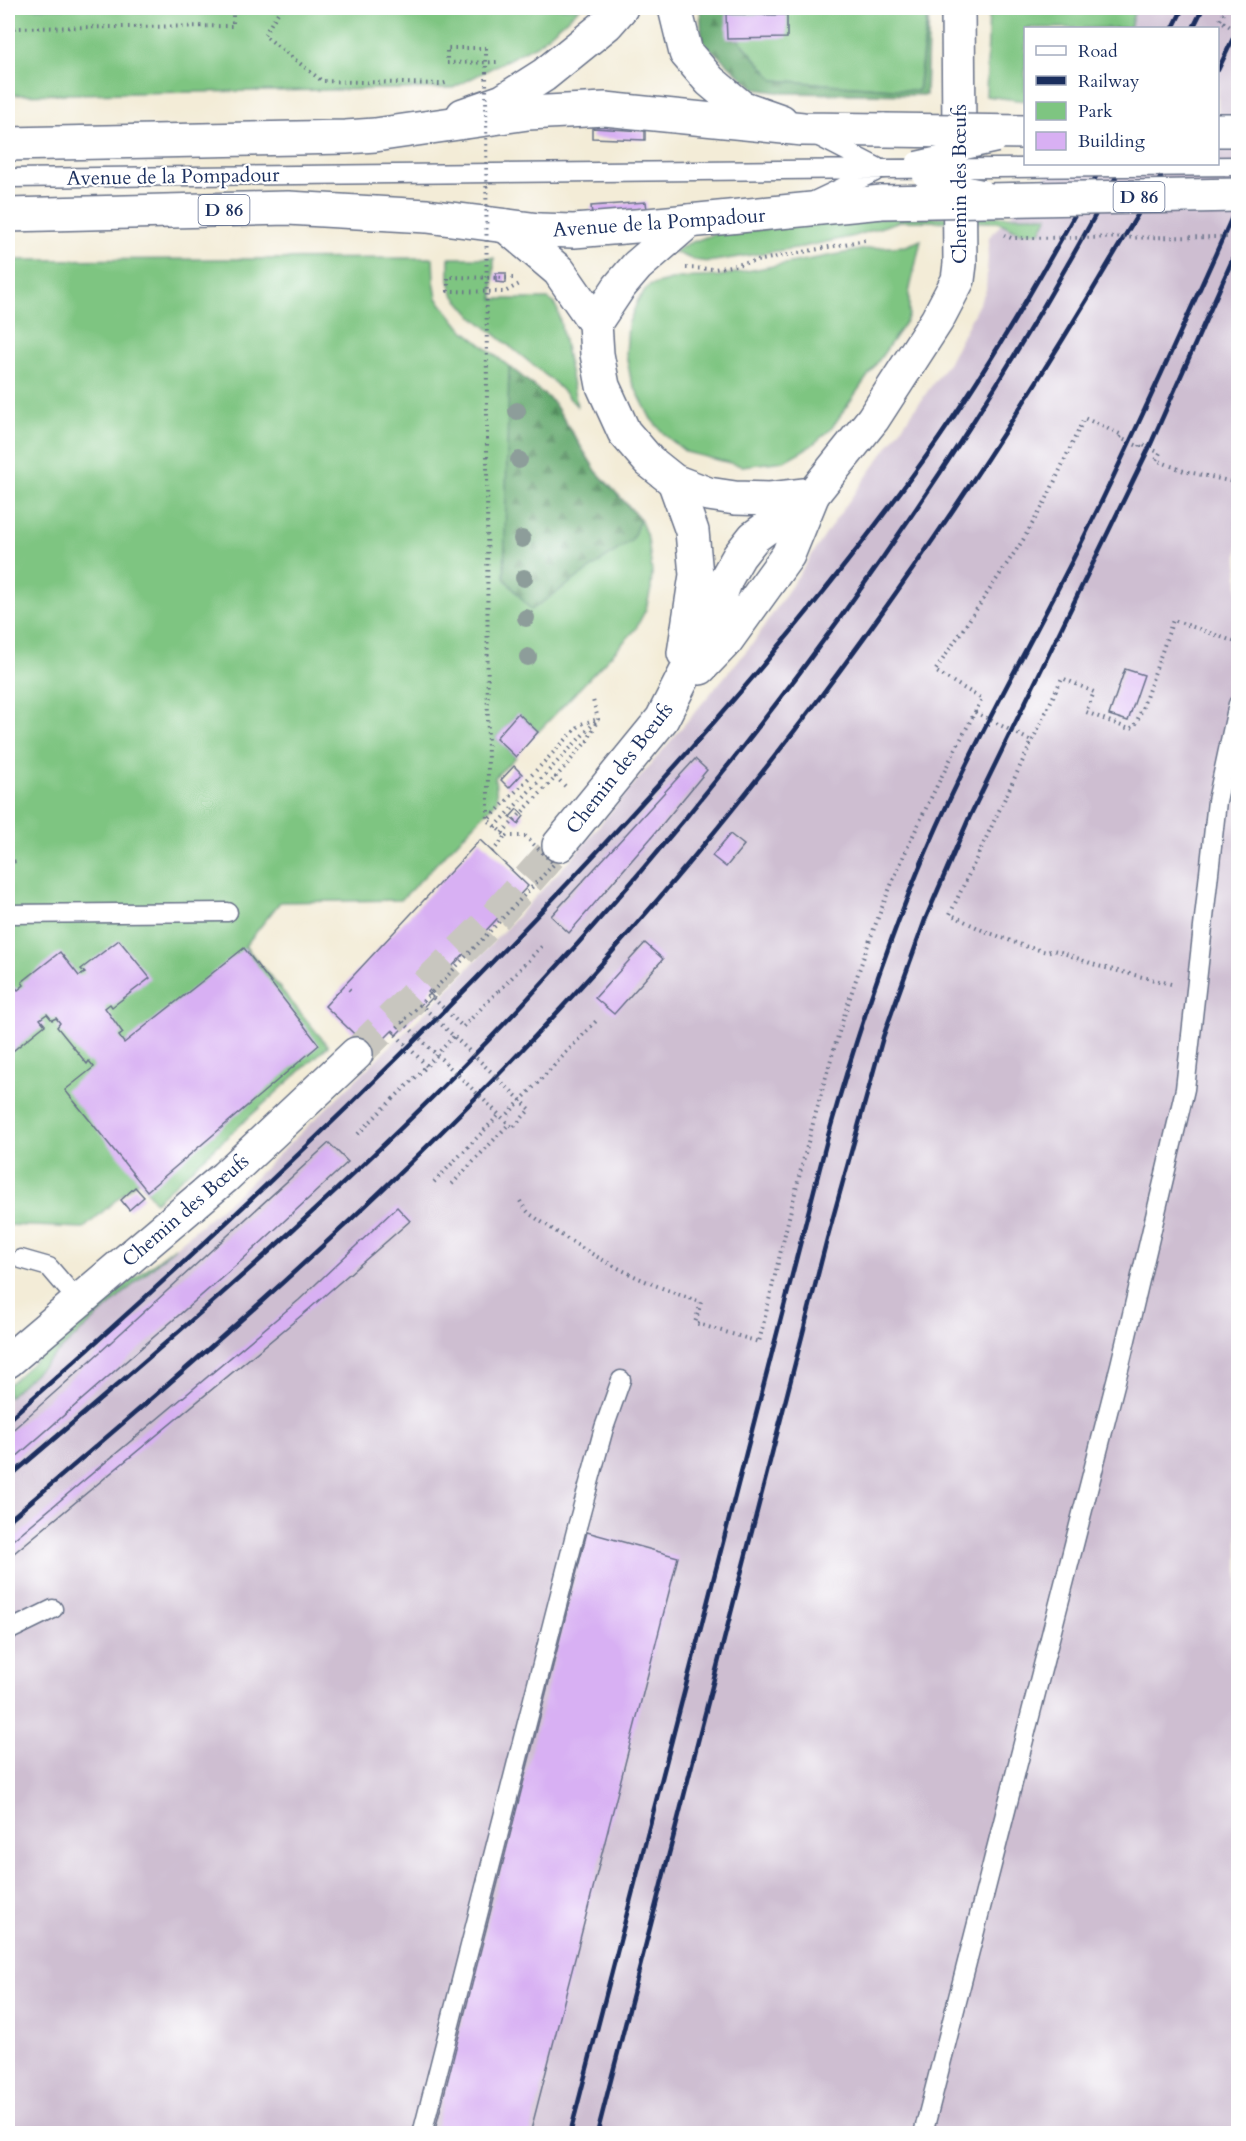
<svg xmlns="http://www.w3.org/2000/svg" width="1246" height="2141" viewBox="0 0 1246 2141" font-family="Cardo,serif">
<defs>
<pattern id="forest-firs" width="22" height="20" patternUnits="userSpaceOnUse" patternTransform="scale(1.5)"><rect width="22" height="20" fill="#66aa6f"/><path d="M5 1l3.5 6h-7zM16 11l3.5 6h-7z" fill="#538b5e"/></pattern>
</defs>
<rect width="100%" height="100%" fill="#fff"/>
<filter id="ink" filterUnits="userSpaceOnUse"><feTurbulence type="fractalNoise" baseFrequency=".0167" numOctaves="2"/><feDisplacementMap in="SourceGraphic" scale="12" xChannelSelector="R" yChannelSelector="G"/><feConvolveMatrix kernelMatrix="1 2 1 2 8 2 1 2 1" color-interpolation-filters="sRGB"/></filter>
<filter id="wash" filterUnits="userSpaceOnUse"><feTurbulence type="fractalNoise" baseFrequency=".008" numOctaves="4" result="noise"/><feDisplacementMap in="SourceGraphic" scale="24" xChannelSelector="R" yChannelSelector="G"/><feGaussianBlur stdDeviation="1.35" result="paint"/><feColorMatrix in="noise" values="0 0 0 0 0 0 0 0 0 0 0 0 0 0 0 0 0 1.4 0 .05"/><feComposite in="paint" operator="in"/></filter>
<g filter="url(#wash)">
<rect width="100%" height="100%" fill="#f3ecd7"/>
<!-- railway -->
<path fill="#cebed1" d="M 1135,8 L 1238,8 L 1238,2133 L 8,2133 L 8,1397 L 175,1247 L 243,1189 L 444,994 L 571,859 L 753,643 L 836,519 L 950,360 L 986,290 L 989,237 L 1058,164 L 1218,164 L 1218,28 L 1130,28 Z"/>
<!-- green -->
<path fill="#7ec581" stroke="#4c7a70" stroke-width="1.5" d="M 8,8 L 580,8 L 538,44 L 453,88 L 8,95 Z
M 730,8 L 928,8 L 918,91 L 774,80 L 729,28 Z
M 989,8 L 1135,8 L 1130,28 L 1026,28 L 1025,101 L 986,96 Z
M 1048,216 L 1040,232 L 1020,232 L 998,222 L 900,221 L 855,236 L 802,247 L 708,262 L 694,260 L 674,252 L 687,244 L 717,233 L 900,217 Z
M 921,240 L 909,293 L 909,315 L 906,321 L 831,429 L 811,446 L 784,461 L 742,466 L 686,452 L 666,436 L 651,419 L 631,380 L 626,354 L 628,325 L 638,300 L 649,286 L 679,278 L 719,276 L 872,248 L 906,246 Z
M 433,258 L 434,281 L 437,298 L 461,328 L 553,402 L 596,471 L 640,519 L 648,539 L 652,572 L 651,589 L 646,609 L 635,630 L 538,732 L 518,714 L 496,738 L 516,757 L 495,777 L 497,801 L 401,900 L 280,902 L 245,946 L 328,1046 L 155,1202 L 139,1180 L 84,1228 L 8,1225 L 8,260 Z
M 449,258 L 494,258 L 493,299 L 548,299 L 554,303 L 558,311 L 577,406 L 554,382 L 471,315 L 453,294 L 449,281 Z
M 175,1247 L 8,1397 L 8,1385 L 76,1323 Z"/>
<!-- forest -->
<path fill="url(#forest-firs)" stroke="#406c66" stroke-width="1.5" d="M 700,8 L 730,8 L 729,28 L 774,80 L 918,91 L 929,8 L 926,95 L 783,93 L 755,89 L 702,41 Z
M 509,366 L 553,402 L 596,471 L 640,519 L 632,540 L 531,610 L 504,578 Z"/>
<g id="blocks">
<!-- building -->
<path fill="#d8b0f3" d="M 726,14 L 787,15 L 787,38 L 727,39 Z
M 592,128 L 645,131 L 645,140 L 592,138 Z
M 646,202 L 647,210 L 592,214 L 591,206 Z
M 496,273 L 506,273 L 506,283 L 496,282 Z
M 1125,669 L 1144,675 L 1128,721 L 1109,715 Z
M 518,713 L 538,732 L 516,757 L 496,738 Z
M 695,759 L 707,770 L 651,838 L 569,933 L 551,916 Z
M 514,766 L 522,774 L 509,788 L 501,780 Z
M 517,809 L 524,816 L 518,824 L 510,817 Z
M 730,834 L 744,845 L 726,867 L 712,856 Z
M 480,840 L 528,886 L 428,992 L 433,997 L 396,1035 L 392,1031 L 372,1051 L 325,1006 Z
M 119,940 L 150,978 L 112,1007 L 110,1004 L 105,1008 L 123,1033 L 119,1036 L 124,1043 L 244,948 L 319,1045 L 147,1191 L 65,1090 L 94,1067 L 89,1061 L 87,1064 L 57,1027 L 60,1023 L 56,1018 L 52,1020 L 47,1014 L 40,1019 L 45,1025 L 9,1054 L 8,1052 L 8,993 L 15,987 L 18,990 L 24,985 L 22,982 L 60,952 L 79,976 L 85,973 L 81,969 Z
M 645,943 L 663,959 L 614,1014 L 595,998 Z
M 329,1143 L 348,1162 L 241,1261 L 8,1464 L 8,1434 L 99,1353 Z
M 135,1187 L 144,1197 L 129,1210 L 121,1200 Z
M 397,1207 L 410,1221 L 308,1310 L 8,1558 L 8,1544 L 299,1300 Z
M 587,1532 L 678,1557 L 530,2134 L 434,2134 Z"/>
</g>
</g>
<g filter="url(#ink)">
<use href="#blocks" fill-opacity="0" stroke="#677188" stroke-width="1.5"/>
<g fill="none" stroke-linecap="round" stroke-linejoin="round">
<!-- minor-tunnel -->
<path stroke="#c8c6bf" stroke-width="33" stroke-dasharray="33 16" stroke-linecap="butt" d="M 356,1054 L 496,916 L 559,845"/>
<!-- service casing -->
<g stroke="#677188" stroke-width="21">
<path id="service" d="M 817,136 L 877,167
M 8,178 L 882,169
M 816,200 L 875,172
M 8,914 L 228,912
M 21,1259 L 49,1267 L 78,1301
M 8,1631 L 53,1609
M 422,2134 L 577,1527 L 604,1428 L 621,1380
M 923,2134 L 1120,1365 L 1185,1089 L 1217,801 L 1238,704"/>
</g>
<!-- minor casing -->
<g stroke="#677188" stroke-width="36">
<path id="minor" d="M 674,481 L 692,531 L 696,575 L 684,653
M 700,668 L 726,641 L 788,555 L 813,494
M 559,845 L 662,719 L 707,631 L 727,577 L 739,556 L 754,537 L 813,494
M 8,1361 L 225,1177 L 356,1054"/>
</g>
<!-- tertiary casing -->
<g stroke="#677188" stroke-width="36">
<path id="tertiary" d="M 675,8 L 686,53 L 710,81 L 741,107 L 781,121
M 463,115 L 503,101 L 544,75 L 607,24 L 621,8
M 506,226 L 559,271 L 595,323 L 597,354 L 603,386 L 624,432 L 649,461 L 674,481 L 708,494 L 735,498 L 770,499 L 813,494 L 873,419 L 937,320 L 958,280 L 960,264 L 958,8
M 595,323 L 619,287 L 637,266 L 689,221"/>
</g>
<!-- primary casing -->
<g stroke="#677188" stroke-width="36">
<path id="primary" d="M 1218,130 L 1238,130
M 8,144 L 346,137 L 375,135 L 528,113 L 605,109 L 803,129 L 885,130
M 8,215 L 288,208 L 427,216 L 539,230 L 574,231 L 648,225 L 882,202"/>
</g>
<!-- path -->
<path stroke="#677188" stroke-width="4" stroke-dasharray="1.5 4.5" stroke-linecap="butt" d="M 281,8 L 264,35 L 322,81 L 442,84 L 449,82
M 1227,8 L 1220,20 L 1238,32
M 8,28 L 233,26 L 233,8
M 486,48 L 447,48 L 447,63 L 498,62
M 686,268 L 715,269 L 865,240
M 513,278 L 448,277 L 448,291 L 505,292 L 521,283
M 975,712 L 1031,741
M 565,786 L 556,777 L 588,740 L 598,719 L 593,700
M 495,827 L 598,719
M 502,833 L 556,777
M 506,836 L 525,836
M 492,852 L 506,836 L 488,820 L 581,724 L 598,719
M 8,862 L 20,861
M 1171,984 L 1098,966 L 1061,952 L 1053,950 L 1047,952 L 1024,946 L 982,930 L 950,914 L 1062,678 L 1094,692 L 1086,712 L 1129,729 L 1135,726 L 1142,709 L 1173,620 L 1238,643
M 349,989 L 353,993
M 499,991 L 544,944
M 429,994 L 463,1027 L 500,989
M 440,1051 L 454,1036
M 393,1099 L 427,1066 L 393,1032 L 432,992
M 508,1114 L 597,1020
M 358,1134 L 393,1099
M 434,1182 L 499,1115
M 452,1184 L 509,1124
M 520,1201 L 525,1209 L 530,1214 C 586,1253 635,1281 701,1302 L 695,1323 L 759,1342 C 792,1205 823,1067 872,934 C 901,854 942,774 982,699 L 935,671 L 1023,540 L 1047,498 L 1084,418 L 1122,435 L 1120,438 L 1140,447 L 1141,444 L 1160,453 L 1156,460 L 1184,471 L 1238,483"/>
<!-- service -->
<use href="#service" stroke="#fff" stroke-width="18"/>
<!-- minor -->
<use href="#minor" stroke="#fff" stroke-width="33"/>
<!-- tertiary -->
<use href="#tertiary" stroke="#fff" stroke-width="33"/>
<!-- primary -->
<use href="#primary" stroke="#fff" stroke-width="33"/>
<!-- rail -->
<path stroke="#1b2f5e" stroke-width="4.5" d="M 1173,28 L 1183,8
M 1193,28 L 1203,8
M 1218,70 L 1238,28
M 8,1420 C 202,1250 390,1072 567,884 C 690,753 809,618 915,472 C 986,375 1045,269 1103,164
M 8,1478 C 185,1328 362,1176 521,1006 C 756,753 961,469 1123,164
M 8,1521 C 192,1366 374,1208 539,1032 C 762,795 953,529 1117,249 C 1134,220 1152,192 1169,164
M 570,2134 L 828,1136 C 858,1031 892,927 937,827 C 983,724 1041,626 1090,525 C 1142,419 1190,311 1238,204
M 597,2134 L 827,1239 L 883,1037 L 925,920 L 969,818 L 1149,448 L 1238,247
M 1238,2134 L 1238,2133"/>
<!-- service-bridge casing -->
<g stroke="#677188" stroke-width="21" stroke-linecap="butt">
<path id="service-bridge" d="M 916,161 L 997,143
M 882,169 L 1238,166
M 922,177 L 983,189"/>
</g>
<!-- primary-bridge casing -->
<g stroke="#677188" stroke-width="36" stroke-linecap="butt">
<path id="primary-bridge" d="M 885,130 L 1026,132
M 882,202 L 1238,195"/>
</g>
<!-- path-bridge -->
<path stroke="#677188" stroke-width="4" stroke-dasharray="1.5 4.5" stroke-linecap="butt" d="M 486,48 L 488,820
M 1004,235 L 1011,238 L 1238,237
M 432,992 L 554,864 L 525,836
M 420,1004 L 530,1109 L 513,1128 L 437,1055
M 403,1022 L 437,1055 L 414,1079"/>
<!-- service-bridge -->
<use href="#service-bridge" stroke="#fff" stroke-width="18"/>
<!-- primary-bridge -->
<use href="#primary-bridge" stroke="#fff" stroke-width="33"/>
</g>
<!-- trees -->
<g fill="#8d9d9a">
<circle cx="517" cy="411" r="9"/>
<circle cx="519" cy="460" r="9"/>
<circle cx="522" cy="539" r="9"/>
<circle cx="524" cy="578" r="9"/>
<circle cx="526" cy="618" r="9"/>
<circle cx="528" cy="657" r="9"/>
</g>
</g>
<g text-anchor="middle" stroke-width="4.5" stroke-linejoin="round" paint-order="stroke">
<!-- shield labels -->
<g fill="#fff" stroke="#5f6d8e" stroke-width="1.5">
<rect x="1113.5" y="182" width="51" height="30" rx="4.5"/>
<rect x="198.5" y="195" width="51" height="30" rx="4.5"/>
</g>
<g font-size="18" font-weight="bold" fill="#1b2f5e">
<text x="1139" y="203">D 86</text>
<text x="224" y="216">D 86</text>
</g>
<!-- street labels -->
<g font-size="20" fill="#1b2f5e" stroke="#fff">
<text transform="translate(173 176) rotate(-1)" y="7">Avenue de la Pompadour</text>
<text transform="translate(959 184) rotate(-90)" y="7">Chemin des Bœufs</text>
<text transform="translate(659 222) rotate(-4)" y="7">Avenue de la Pompadour</text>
<text transform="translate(619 768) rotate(-52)" y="7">Chemin des Bœufs</text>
<text transform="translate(185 1210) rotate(-41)" y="7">Chemin des Bœufs</text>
</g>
</g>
<!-- margin -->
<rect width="1246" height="2141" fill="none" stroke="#fff" stroke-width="30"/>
<!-- legend -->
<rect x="1024" y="27" width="195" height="138" fill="#ffffff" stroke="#a4acbf" stroke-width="1.5"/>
<rect x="1036" y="46" width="30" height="9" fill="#ffffff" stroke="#a4acbf" stroke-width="1.5"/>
<text x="1078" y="57" font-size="18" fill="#1b2f5e">Road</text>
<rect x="1036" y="76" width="30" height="9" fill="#1b2f5e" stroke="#a4acbf" stroke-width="1.5"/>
<text x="1078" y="87" font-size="18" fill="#1b2f5e">Railway</text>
<rect x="1036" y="102" width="30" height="18" fill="#7ec581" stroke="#a4acbf" stroke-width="1.5"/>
<text x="1078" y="117" font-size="18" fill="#1b2f5e">Park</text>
<rect x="1036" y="132" width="30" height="18" fill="#d8b0f3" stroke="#a4acbf" stroke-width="1.5"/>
<text x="1078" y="147" font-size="18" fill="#1b2f5e">Building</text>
</svg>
